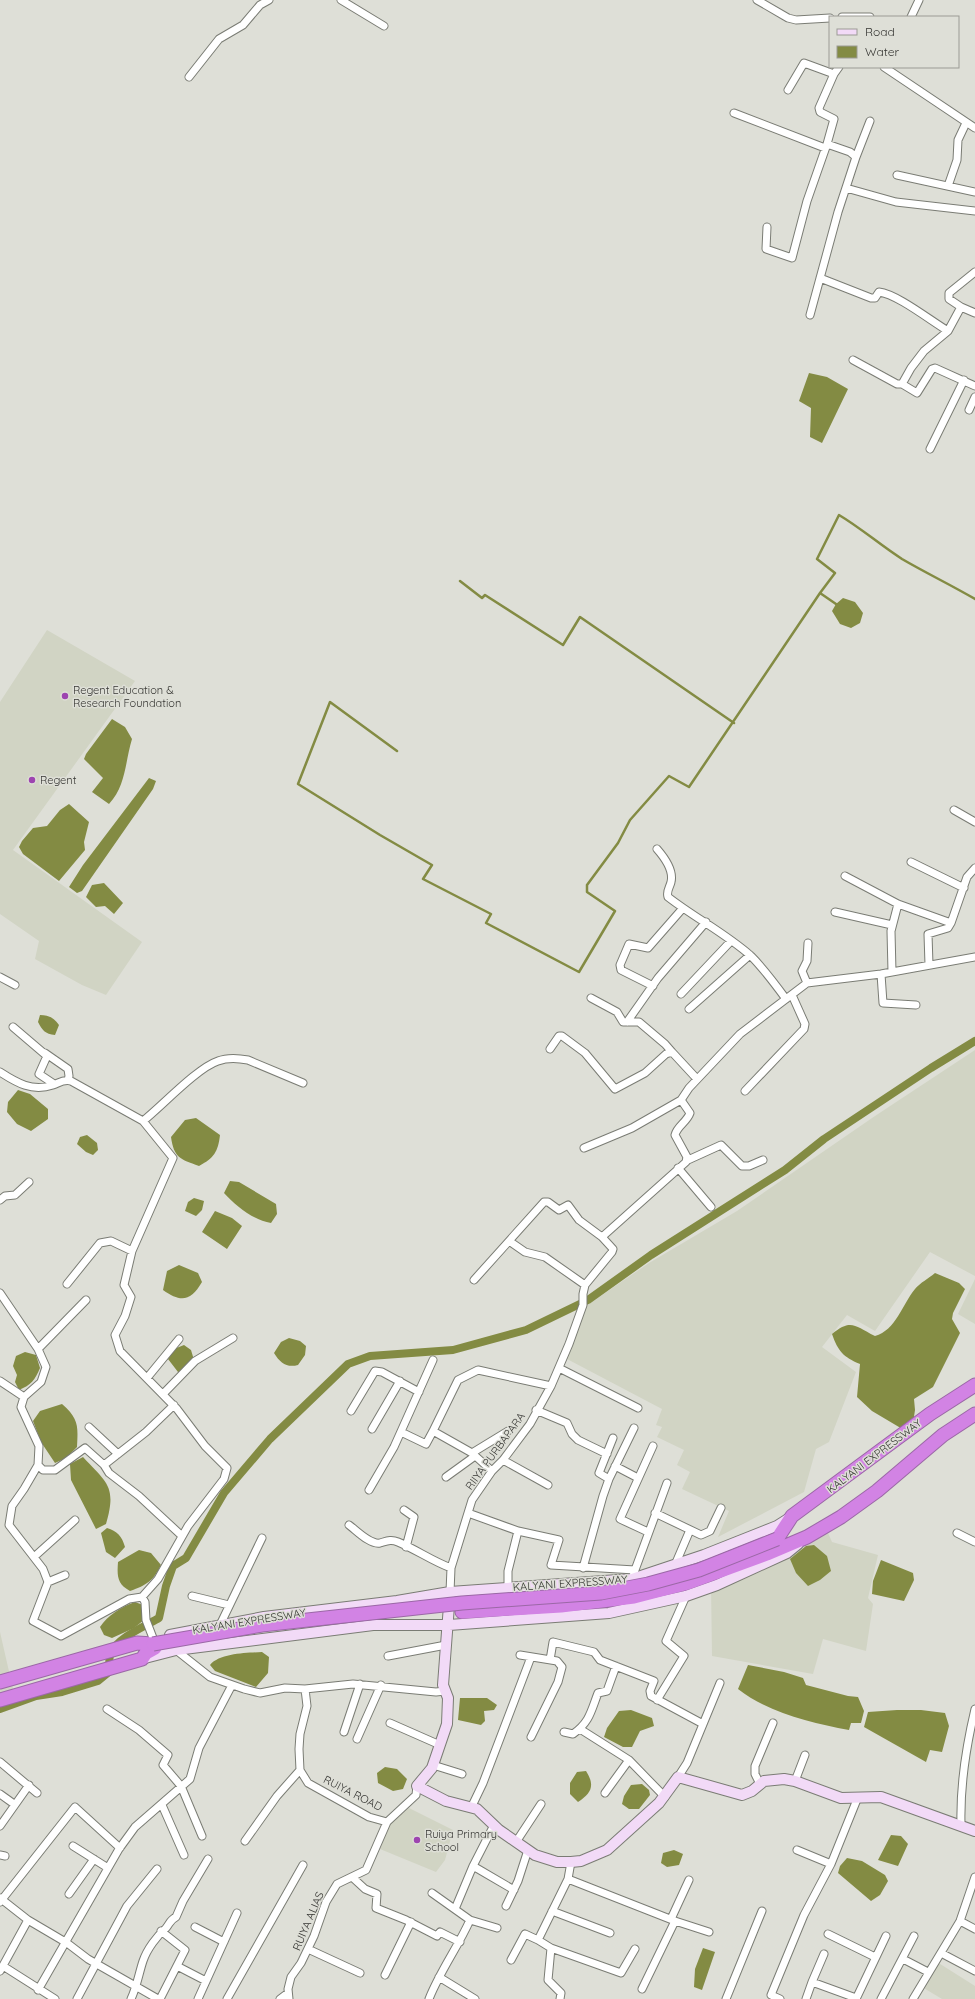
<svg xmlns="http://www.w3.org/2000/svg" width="975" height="1999" viewBox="0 0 975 1999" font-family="Quicksand,sans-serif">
<rect width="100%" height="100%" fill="#dedfd7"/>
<!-- built -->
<path fill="#d1d4c4" d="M 47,630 L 135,681 L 13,850 L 142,942 L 106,995 L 82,985 L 35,959 L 39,941 L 0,914 L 0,702 Z
M 975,1050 L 975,1276 L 930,1252 L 875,1331 L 847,1315 L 822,1347 L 856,1372 L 829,1442 L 816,1449 L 804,1492 L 718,1537 L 729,1511 L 682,1489 L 690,1472 L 677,1465 L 684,1450 L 657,1437 L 662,1427 L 656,1425 L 662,1409 L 567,1359 L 586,1306 L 649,1263 L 737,1211 L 875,1116 Z
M 975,1279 L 975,1324 L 958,1314 Z
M 825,1526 L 832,1542 L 878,1555 L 868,1598 L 873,1604 L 866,1651 L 823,1639 L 813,1674 L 712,1656 L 711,1584 Z
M 0,1632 L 13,1689 L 0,1693 Z
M 409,1808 L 453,1830 L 445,1860 L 436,1872 L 380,1849 L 389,1824 Z
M 937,1962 L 975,1986 L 975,1999 L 942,1999 L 922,1987 Z"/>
<!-- water -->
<path fill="#838b43" d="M 809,373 L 827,377 L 848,389 L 822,443 L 810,437 L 811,408 L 799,401 Z
M 843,598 L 855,602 L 863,613 L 860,623 L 851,628 L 840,624 L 832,611 L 836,604 Z
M 112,719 L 125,727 L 132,739 C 125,762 126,786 109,804 L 92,792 L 103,778 L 84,759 L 86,754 Z
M 149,778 L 156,781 L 153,789 L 82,891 L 77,893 L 69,887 L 83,865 Z
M 69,804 L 89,822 L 84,842 L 85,850 L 59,881 L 23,854 L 19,847 L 22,841 L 33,828 L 47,826 L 60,810 Z
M 104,883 L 123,903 L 114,914 L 105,906 L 96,907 L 86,897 L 92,885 Z
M 40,1015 C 49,1015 54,1018 59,1025 L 55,1035 C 45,1034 42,1030 38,1022 Z
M 18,1090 L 30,1094 L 48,1109 L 48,1119 L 31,1131 L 17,1124 L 7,1112 L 8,1102 Z
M 196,1118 L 220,1135 C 218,1152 214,1158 199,1166 C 180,1159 174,1158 171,1137 L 185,1120 Z
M 87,1135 L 97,1143 L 98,1150 L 93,1155 L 86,1152 L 77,1144 L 80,1137 Z
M 230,1181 L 239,1182 L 276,1204 L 277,1214 L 271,1223 C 253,1220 236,1206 224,1193 Z
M 194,1198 L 204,1201 L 202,1210 L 196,1216 L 185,1211 L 188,1202 Z
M 215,1211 L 232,1218 L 242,1226 L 227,1249 L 202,1232 Z
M 179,1265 L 198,1273 L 202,1282 C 191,1301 181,1303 163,1290 L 167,1271 Z
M 935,1273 L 959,1283 L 965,1289 L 953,1313 L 952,1319 L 960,1333 L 933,1387 L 914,1399 L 915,1410 L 913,1423 L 904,1430 L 872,1411 L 857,1397 L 860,1364 C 843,1357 838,1351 832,1334 C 851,1318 855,1326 875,1336 C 896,1330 902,1305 915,1289 C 920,1283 929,1278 935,1273 Z
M 289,1338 L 300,1341 L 306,1346 L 305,1355 L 298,1365 C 287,1368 280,1363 274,1353 L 281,1342 Z
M 184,1345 L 191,1350 L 194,1360 L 185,1373 L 178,1372 L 168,1359 L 174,1349 Z
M 25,1352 L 36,1355 L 40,1368 C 35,1380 31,1385 19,1390 L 15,1382 L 17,1375 L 13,1366 L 16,1356 Z
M 62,1404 C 79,1419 78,1426 77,1447 L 66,1458 L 55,1463 L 41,1442 L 33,1421 L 40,1411 Z
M 83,1457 C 107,1483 117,1486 106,1524 L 96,1529 L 71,1480 L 70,1464 Z
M 107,1528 C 117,1531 122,1536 125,1547 L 115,1558 L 106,1552 L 101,1533 Z
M 814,1545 L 827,1556 L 831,1571 L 820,1580 L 808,1586 L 796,1573 L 790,1559 L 806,1546 Z
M 139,1550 L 151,1553 L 161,1565 C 153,1581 147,1585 130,1591 C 117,1584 117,1576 118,1562 Z
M 881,1560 L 913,1573 L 914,1580 L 904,1601 L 872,1594 L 873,1581 Z
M 135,1602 L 143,1605 L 144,1620 L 134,1628 L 112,1638 L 104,1635 L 100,1627 C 108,1615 121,1607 135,1602 Z
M 262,1652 L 269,1657 L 268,1673 L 256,1687 L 215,1671 L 210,1665 C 220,1653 247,1653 262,1652 Z
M 748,1665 L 784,1672 L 803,1678 L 806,1685 L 848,1696 L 858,1697 L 864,1711 L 861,1723 L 851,1723 L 849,1730 C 811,1723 769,1713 738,1689 Z
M 460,1698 L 487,1698 L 497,1705 L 494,1710 L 484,1711 L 485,1721 L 481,1725 L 458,1720 Z
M 631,1710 L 652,1718 L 654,1726 L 640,1731 L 632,1747 L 623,1747 L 604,1737 L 607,1728 L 619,1711 Z
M 897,1710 L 921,1710 L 945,1713 L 949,1726 L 942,1752 L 930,1750 L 926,1762 L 864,1727 L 868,1712 Z
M 385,1767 L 397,1769 L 407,1779 L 403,1789 L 393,1791 L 378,1783 L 377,1773 Z
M 586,1771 C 595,1785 592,1793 578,1802 L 570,1794 L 570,1783 L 577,1772 Z
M 642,1784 L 649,1790 L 650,1795 L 639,1809 L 629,1809 L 622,1804 L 624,1796 L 631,1785 Z
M 891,1835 L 901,1836 L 908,1844 L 898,1866 L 878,1860 Z
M 674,1850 L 683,1854 L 679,1865 L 667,1867 L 661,1863 L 663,1853 Z
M 847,1858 L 862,1861 L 885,1875 L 888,1881 L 880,1895 L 871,1901 L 838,1873 L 840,1866 Z
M 703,1948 L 715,1952 L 702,1990 L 694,1987 L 695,1969 Z"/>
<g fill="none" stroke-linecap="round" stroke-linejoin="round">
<!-- stream -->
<path stroke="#838b43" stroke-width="2.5" d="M 460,581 L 482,598 L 485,595 L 563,645 L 580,617 L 734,723
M 820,593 L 836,604
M 397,751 L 330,702 L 298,784 L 380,835 L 432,865 L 423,879 L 491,914 L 486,923 L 579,972 L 615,911 L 587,892 L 587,885 L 618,843 L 630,820 L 669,776 L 689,787 L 820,593 L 835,573 L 817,559 L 839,515 C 861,528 880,545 902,559 C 926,573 951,585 975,599"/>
<!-- canal -->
<path stroke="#838b43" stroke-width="8" d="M 0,1709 L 36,1696 L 62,1692 L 98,1681 L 109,1672 C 110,1667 108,1658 111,1653 C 117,1638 145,1626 159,1618 L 166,1586 L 173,1566 L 186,1558 L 224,1493 L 270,1439 L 348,1364 L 370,1356 L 453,1350 L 526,1330 L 588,1300 L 651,1255 L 785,1170 L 824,1139 L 931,1068 L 975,1041"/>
<!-- street casing -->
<g stroke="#7a7c74" stroke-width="9">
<path id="street" d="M 341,0 L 384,26
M 757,0 L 788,18 L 796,20 L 830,18
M 842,17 L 870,17
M 911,17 L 919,0
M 884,67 L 975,128
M 834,74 L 839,67
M 189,77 L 219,39 L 243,25 L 260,5 L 269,0
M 788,90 L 804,63 L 834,74 L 819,108 L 820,112 L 834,119 L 827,144 L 850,152 L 856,157 L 838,212 L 810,315
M 734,113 L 825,148
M 856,157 L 870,121
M 897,175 L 975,192
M 948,186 L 957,160 L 958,140 L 966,123
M 846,188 L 896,202 L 975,211
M 767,227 L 766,249 L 792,258 L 807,201 L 827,144
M 820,278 L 871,298 L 875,298 L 879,292 C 897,294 931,321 948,331
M 961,307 L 975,313
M 853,360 L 897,384 L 902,384 L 911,368 L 924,351 L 948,331 L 961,307 L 949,299 L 949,293 L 975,272
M 902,384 L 917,393 L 932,369 L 935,368 L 975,386
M 969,410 L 975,397
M 930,449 L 964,380
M 954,810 L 975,822
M 657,849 C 664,857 674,870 671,882 C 670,887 666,891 668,897 C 695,918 725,933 751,956 C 764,969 775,984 786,999
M 911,862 L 964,888
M 845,876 L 898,904 L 951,923 L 967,877 L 975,868
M 835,912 L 892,925
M 929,965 L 928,934 L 948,928 L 951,923
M 892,972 L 891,931 L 898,904
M 881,974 L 883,1003 L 916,1005
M 0,977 L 15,985
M 807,983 L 881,974 L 975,957
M 653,986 L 621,970 L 620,965 L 629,944 L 648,948 L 683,908
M 681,994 L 731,941
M 591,998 L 617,1012 L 623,1022 L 639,1022 L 665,1044 L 672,1052
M 689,1009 L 750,955
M 627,1022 L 658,978 L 706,922
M 13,1027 L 47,1056 L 39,1074 L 54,1084
M 550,1049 L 559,1036 L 562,1036 L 585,1053 L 615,1089 L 645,1073 L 666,1054 L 672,1052 L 697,1079
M 45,1053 L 68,1069 L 69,1076 L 68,1080
M 0,1072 C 17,1083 32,1092 53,1085 C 59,1083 63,1079 71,1081 L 143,1121 L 173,1158 L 132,1251 L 124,1285 L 131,1297 L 125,1316 L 115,1335 L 120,1351 L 177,1409 L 205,1446 L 227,1468 L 224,1479 L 188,1526 L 158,1579 L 142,1597
M 745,1091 L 804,1029 L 805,1024 L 792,995
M 143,1121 C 162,1106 197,1068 218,1061 C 228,1057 238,1058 248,1060 L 303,1083
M 584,1148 L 632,1128 L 681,1100
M 688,1160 L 721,1145 L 742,1166 L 749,1166 L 763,1160
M 678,1168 L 711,1207
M 0,1200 L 5,1196 L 15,1195 L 29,1182
M 509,1241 L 525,1252 L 545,1257 L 585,1285
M 474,1280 L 544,1202 L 548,1202 L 559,1210 L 568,1205 L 579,1220 L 602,1237
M 67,1284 L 100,1243 L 111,1241 L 132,1251
M 0,1293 L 38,1349 L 46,1367 L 41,1382 L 24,1397 L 21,1407 L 39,1446 L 38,1465 L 24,1489 L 12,1506 L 9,1525 L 43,1569 L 48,1582 L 33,1621 L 61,1636 L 129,1599 L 142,1597 L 145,1602 L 146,1620 L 153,1638
M 38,1349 L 86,1300
M 559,1368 L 638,1408
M 147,1378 L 179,1339
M 0,1381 L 24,1397
M 163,1394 L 195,1361 L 233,1338
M 536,1410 L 567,1423 L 572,1434 L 578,1440 L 607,1454
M 351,1411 L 375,1371 L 382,1372 L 419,1392
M 89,1427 L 118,1454
M 372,1429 L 400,1381
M 433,1431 L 458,1380 L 478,1370 L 551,1386
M 401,1432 L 426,1444 L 433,1431 L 472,1453 L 492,1471
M 472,1453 L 508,1431
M 503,1460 L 548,1485
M 38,1465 L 43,1470 L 55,1470 L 85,1448 L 104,1465 L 146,1432 L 174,1405
M 104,1465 L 109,1473 L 139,1496 L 182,1536
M 615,1466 L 638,1478
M 446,1477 L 475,1456
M 609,1479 L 599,1473 L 613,1438
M 369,1490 L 394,1447 L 433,1360
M 404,1510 L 414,1517 L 406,1547
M 468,1513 L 518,1531 L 559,1540 L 551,1565 L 635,1570 L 632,1579
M 655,1513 L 701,1535 L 710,1531 L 721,1508
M 349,1525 C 356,1530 370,1545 380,1543 C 387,1541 391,1539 398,1542 C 417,1550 432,1561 451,1568
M 648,1532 L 620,1519 L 653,1446
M 957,1533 L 975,1542
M 34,1557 L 75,1520
M 675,1565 L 690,1530
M 583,1568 L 603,1496 L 609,1479 L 634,1428
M 635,1570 L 667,1483
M 48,1582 L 65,1575
M 508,1587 L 508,1571 L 518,1531
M 450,1592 L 451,1568 L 472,1500 L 492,1471 L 503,1460 L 530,1424 L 551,1386 L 569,1344 L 583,1305 L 583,1294 L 585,1285 L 612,1252 L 613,1249 L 602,1237 L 686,1162 L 687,1157 L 675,1135 C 677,1126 687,1122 690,1113 L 681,1100 L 689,1088 L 740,1034 L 807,983 L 802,971 L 807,961 L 808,943
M 192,1596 L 229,1605
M 220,1625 L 262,1538
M 176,1650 L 210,1677 L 244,1689 L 260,1693 L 285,1688 L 305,1689 L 307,1706 L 300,1734 L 299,1749 L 300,1770 L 308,1783 L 369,1817 L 387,1822
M 520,1655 L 557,1661 L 562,1667 L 558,1682 L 531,1737
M 388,1656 L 446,1645
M 550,1660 L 553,1642 L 594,1652 L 600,1660 L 654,1681 L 650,1691 L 651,1696 L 703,1724
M 305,1689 L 353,1684 L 436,1692 L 445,1691
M 657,1700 L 684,1656 L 666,1641 L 686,1596
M 107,1709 L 139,1730 L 168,1755 L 163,1765 L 181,1786 L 202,1836
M 390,1723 L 440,1745
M 580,1729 L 629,1760 L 665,1797
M 344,1732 L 360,1684
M 564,1732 L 573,1734 C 590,1722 591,1711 598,1693 L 607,1691 L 616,1666
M 357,1739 L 381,1685
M 0,1762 L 37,1793
M 433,1765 L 462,1774
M 678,1777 L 687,1763 L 720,1683
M 795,1781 L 805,1755
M 760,1784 L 755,1774 L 755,1766 L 773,1723
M 605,1793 L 629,1760
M 0,1794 L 14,1804
M 162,1805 L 184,1855
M 471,1808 L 483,1783 L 531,1657
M 961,1824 C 960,1786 966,1747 975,1709
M 0,1826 L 29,1785
M 245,1841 L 277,1796 L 300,1770
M 516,1842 L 541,1804
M 73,1846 L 108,1868
M 797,1850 L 831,1864
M 0,1855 L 5,1856
M 473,1866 L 514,1890
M 352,1877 L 365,1889 L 377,1894 L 376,1908 L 406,1920 L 437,1936 L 440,1932 L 460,1942
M 568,1879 L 675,1921 L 709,1932
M 432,1893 L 470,1920 L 497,1928
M 69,1894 L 94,1859
M 0,1898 L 28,1920 L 67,1943 L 88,1959 L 158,1999
M 0,1902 L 75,1807 L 120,1848
M 506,1906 L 518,1881 L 528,1850
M 455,1909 L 473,1866 L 494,1825
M 552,1911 L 610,1933
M 671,1919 L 689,1880
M 960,1921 L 975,1929
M 195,1927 L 224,1942
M 828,1934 L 875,1957
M 551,1948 L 621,1973 L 635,1949
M 308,1949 L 360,1973
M 941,1953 L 975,1971
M 903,1959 L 928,1972
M 511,1960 L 525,1934 L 538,1940
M 3,1966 L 55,1999
M 177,1966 L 206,1981
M 0,1971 L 28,1920
M 385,1975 L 411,1922
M 439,1977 L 475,1999
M 812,1982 L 824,1954
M 642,1989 L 675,1921
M 38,1990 L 119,1849 L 135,1827 L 190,1779 L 199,1748 L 232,1685
M 77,1999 L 127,1906 L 157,1869
M 131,1999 C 137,1986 139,1973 143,1961 C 147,1949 157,1936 166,1928 C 170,1923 170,1920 176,1917 L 183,1901 L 208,1859
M 160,1999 L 185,1950 L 161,1931
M 198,1999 L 237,1913
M 227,1999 L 303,1865
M 280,1999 L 288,1993
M 289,1999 L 288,1989 L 291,1977 L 301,1963 L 314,1936 L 326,1902 L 337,1884 L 366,1870 L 387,1822 L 416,1795 L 417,1786
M 429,1999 C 440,1971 458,1947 470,1920
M 560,1999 L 561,1993 L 548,1980 L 551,1948 L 538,1940 L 568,1879 L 571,1862
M 726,1999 L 762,1911
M 780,1999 L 771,1995 L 804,1915 L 831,1864 L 858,1797
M 806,1999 L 812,1982 L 856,1998
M 856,1999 L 886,1936
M 881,1999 L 914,1936
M 913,1999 L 960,1921 L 975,1877"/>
</g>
<!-- secondary casing -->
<g stroke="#7a7c74" stroke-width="12">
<path id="secondary" d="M 450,1592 L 443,1685 L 448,1698 L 447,1724 L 432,1768 L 417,1786 L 446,1801 L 477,1809 L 499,1830 L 535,1855 L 557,1862 L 571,1862 L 581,1861 L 607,1850 L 659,1803 L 678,1777 L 742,1795 L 752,1791 L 764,1781 L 784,1779 L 795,1781 L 841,1798 L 881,1797 L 975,1831
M 170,1635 L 264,1617 L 397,1601 L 450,1592 L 632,1579 L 704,1555 L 777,1526 L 788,1519
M 145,1658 L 176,1650 L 373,1625 L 449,1625 L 609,1613 L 686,1596 L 717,1585 L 787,1553 L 798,1544"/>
</g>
<!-- highway casing -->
<g stroke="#9b68a6" stroke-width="15">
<path id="highway" d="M 777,1539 L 792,1516 L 930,1414 L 975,1385
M 462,1612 L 561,1606 L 634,1597 L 688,1583 L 767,1554 L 807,1537 L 841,1517 L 877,1491 L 943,1435 L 975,1414
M 0,1682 L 137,1643 L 153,1644
M 0,1700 L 142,1659 L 146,1653 L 155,1648"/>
</g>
<!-- street -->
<use href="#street" stroke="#fff" stroke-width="7"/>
<!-- secondary -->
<use href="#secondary" stroke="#f2daf7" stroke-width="10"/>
<!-- highway -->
<use href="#highway" stroke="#d283e4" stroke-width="13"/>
<!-- highway-bridge casing -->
<g stroke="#9b68a6" stroke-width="15" stroke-linecap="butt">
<path id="highway-bridge" d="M 153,1644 L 262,1625 L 462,1603 L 601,1593 L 648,1584 L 699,1570 L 777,1539"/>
</g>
<!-- highway-bridge -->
<use href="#highway-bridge" stroke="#d283e4" stroke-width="13"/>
</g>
<!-- markers -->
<g fill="#9d44b0" stroke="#dedfd7" stroke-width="1.5">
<circle cx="65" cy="696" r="4"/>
<circle cx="32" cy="780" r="4"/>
<circle cx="417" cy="1840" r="4"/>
</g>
<g text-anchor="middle" stroke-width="3" stroke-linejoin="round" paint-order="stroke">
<!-- poi labels -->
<g font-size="11" fill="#363633" stroke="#dedfd7" text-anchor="start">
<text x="73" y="694">Regent Education &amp;<tspan x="73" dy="13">Research Foundation</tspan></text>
<text x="40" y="784">Regent</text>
<text x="425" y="1838">Ruiya Primary<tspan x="425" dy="13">School</tspan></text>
</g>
<!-- street labels -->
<g font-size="11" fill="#363633" stroke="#dedfd7">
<text transform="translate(495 1451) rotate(-54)" y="4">RIIYA PURBAPARA</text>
<text transform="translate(874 1456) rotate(-37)" y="4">KALYANI EXPRESSWAY</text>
<text transform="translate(570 1583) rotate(-4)" y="4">KALYANI EXPRESSWAY</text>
<text transform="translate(249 1621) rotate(-9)" y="4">KALYANI EXPRESSWAY</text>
<text transform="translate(353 1793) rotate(27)" y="4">RUIYA ROAD</text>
<text transform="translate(308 1921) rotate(-67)" y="4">RUIYA ALIAS</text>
</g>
</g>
<!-- legend -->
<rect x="829" y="16" width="130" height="52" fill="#dedfd7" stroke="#9b9b95"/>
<rect x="837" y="29" width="20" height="6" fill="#f2daf7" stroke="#9b9b95"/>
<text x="865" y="36" font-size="12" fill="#363633">Road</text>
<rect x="837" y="46" width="20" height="12" fill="#838b43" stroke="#9b9b95"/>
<text x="865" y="56" font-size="12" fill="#363633">Water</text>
</svg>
